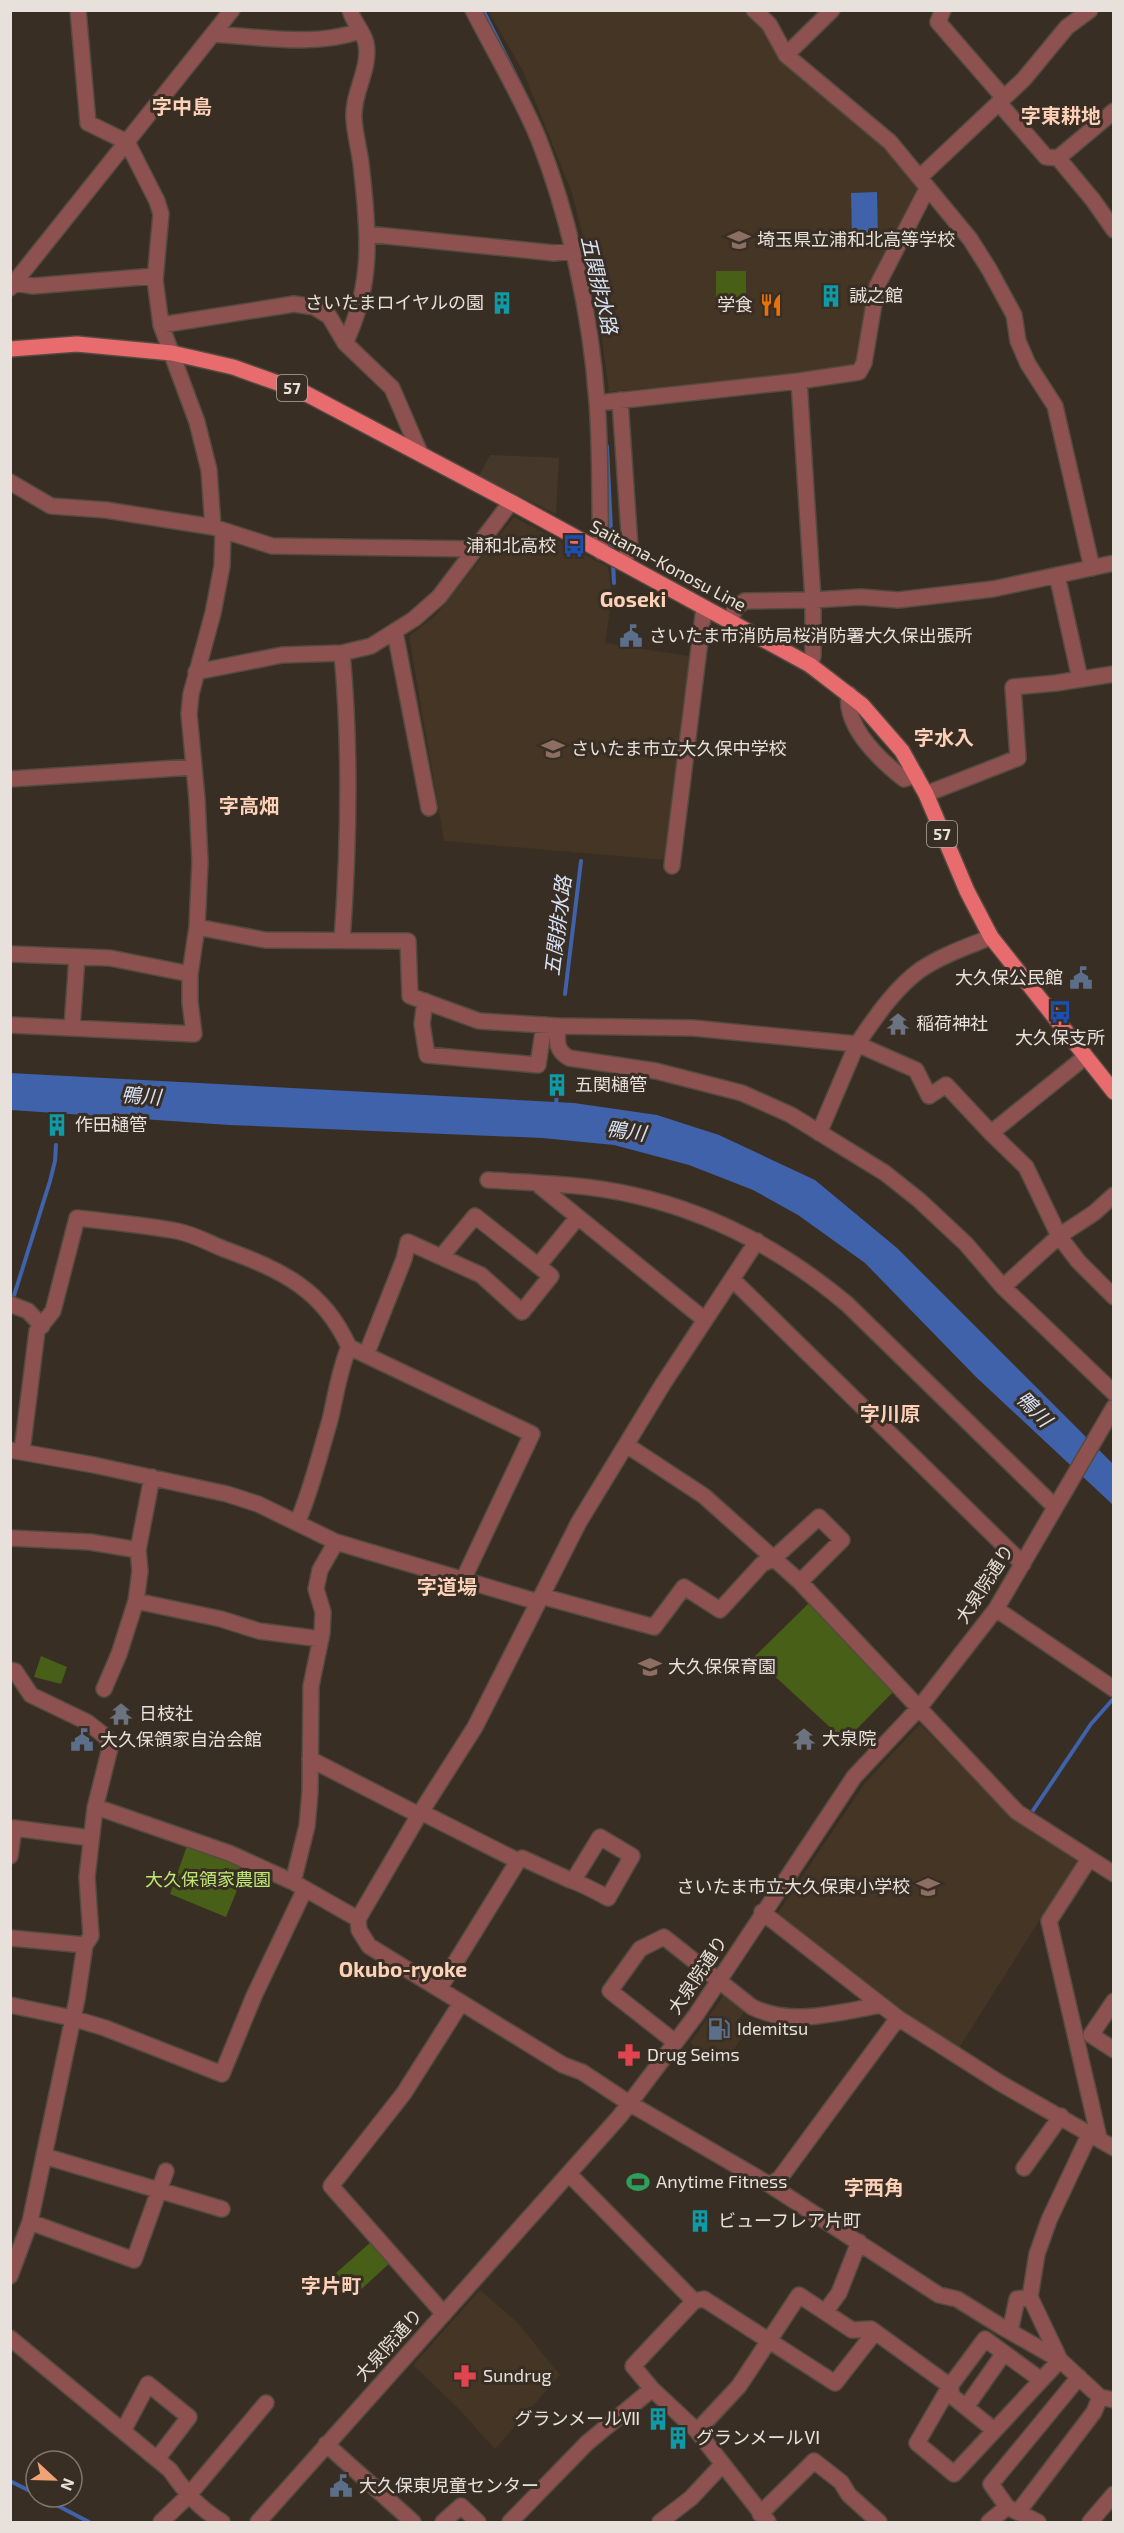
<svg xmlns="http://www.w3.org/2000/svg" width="1124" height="2533" viewBox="0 0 1124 2533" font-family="'Exo 2','Noto Sans JP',sans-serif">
<rect width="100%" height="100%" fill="#382e23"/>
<!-- built -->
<path fill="#443525" d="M 740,10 L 755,16 L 887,146 L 916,179 L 917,197 L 871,284 L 859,360 L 854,367 L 609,392 L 595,285 L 572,193 L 523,71 L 488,11 Z
M 514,517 L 608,567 L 612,596 L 605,643 L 689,656 L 665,860 L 444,841 L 409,636 L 435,616 Z
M 920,1724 L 1008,1814 L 1078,1859 L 959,2048 L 897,2009 L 777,1914 L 865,1783 Z
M 726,1992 L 747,2007 L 736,2024 L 746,2032 L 722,2066 L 690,2043 Z
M 480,2290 L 517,2322 L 560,2375 L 495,2449 L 458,2408 L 413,2365 Z"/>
<!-- industrial -->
<path fill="#45382b" d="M 490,455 L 559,458 L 556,514 L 479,476 Z"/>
<!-- green -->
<path fill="#485f17" d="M 716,271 L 746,271 L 746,300 L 716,300 Z
M 810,1602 L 896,1689 L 845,1741 L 754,1657 Z
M 41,1656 L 67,1667 L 61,1684 L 34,1677 Z
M 188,1843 L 247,1866 L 226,1917 L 170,1894 Z
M 372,2241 L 391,2262 L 356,2294 L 336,2273 Z"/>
<!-- water -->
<path fill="#3f62aa" d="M 877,192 L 878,237 L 852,238 L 851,193 Z
M 10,1073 L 574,1103 L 657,1115 L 719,1135 L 815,1180 L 897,1248 L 1113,1464 L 1113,1505 L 976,1377 L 865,1263 L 798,1215 L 753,1190 L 689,1165 L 614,1145 L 542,1138 L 229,1125 L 11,1110 Z"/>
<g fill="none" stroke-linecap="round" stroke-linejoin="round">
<!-- stream -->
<path stroke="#3f62aa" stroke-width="4" d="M 483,10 L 523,90
M 607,446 L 612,552
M 613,563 L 614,583
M 565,994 L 581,861
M 556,1107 L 557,1087
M 57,1123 L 58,1109
M 12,1302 L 50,1181 L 55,1161 L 56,1145
M 1032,1812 L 1091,1724 L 1114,1698
M 10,2481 L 36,2494
M 41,2497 L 89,2522"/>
<!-- minor casing -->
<g stroke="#544b40" stroke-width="18">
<path id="minor" d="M 78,10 L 88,123 L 127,142 L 157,201 L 161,214 L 155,280 L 161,325 L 197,422 L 209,470 L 213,527
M 473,10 C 495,53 521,96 539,140 C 570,219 591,317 597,402 C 601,451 599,502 601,552
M 754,10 L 769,24 L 786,55 L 890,142 L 970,239 L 989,269 L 1014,315 L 1018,341 L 1028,364 L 1055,406 L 1092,568
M 943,10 L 938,22 L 1004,98
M 213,34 C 262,37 314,47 360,31
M 786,55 L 832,10
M 999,103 L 1046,157 L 1058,158
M 1114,111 L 1058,158 L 1093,200 L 1114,230
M 920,177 L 1024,79 L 1067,27 L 1090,10
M 367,234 L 554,253 L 572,251
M 15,283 L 33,286 L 155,276
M 10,288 L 232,10
M 161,325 L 294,304 L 314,307 L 329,316 L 345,343 L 392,388 L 420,453
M 345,343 C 373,285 369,235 362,173 C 361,155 355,137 354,119 C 352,93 371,69 366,43 C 363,31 353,22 350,10
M 799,381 L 813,600 L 813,656 L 810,665
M 620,400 L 630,547 L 623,563
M 597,403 L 799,381 L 859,372 L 864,363 L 877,286 L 927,189
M 10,482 L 51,506 L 106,510 L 213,527 L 272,546 L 475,549
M 1057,575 L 1080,679
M 729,621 L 737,606 L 745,601 L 813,600 L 861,597 L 898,600 L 993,589 L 1114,563
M 395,632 L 429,808
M 342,653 C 351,749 349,844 342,941
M 196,672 L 282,655 L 342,653 L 371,646 L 414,619 L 439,597 L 511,502
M 849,694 C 844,727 880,760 904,779 L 916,775
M 10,779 L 194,767
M 926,794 L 1018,758 L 1013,687 L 1056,683 L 1114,674
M 672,866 L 704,608
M 197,927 L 265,940 L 408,941 L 410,996 L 479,1021 L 558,1026 L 693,1028 L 857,1044 C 875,1018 894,989 920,970 C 942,955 967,947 991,937
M 10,954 L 110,958 L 190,974
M 425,1001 L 422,1024 L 427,1055 L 538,1065 L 544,1025
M 10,1025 L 194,1034 L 190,1002 L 190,974 L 197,927 L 200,862 L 197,799 L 189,714 L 191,694 L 213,613 L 222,566 L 223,531
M 558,1026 C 557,1040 555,1050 569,1058 L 656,1071 L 742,1093 L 791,1115 L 885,1173 L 919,1200 L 966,1244 L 1003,1287 L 1114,1393
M 72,1028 L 77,957
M 1085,1057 L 991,1133 L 1026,1167 L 1059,1236 L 1078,1261 L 1114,1297
M 819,1133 L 857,1044 L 916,1070 L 929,1096 L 946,1085 L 991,1133
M 488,1180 C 536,1183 586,1184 633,1195 C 713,1213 785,1252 847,1304 L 1055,1507
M 536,1183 L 705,1320
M 538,1266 L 578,1217
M 732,1279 L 1023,1564
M 1003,1287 L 1059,1236 L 1094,1213 L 1114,1195
M 10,1304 L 28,1311 L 42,1326
M 366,1355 L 404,1259 L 408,1242 L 481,1275 L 522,1312 L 551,1276 L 475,1216 L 441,1257
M 628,1446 L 704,1496 L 800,1582 L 1017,1812 L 1114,1874
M 10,1450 L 94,1465 L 227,1494 L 258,1504 L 336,1542 L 538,1602
M 22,1451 L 37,1331 L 53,1311 L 77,1218 C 110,1222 144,1225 177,1231 C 193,1234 209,1243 224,1249 C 281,1270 323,1289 349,1347 L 532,1434 L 463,1580
M 297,1523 C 311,1492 320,1453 330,1420 C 336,1395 339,1371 349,1347
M 10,1538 L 90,1542 L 138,1550
M 541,1596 L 654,1627 L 684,1587 L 720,1610 L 762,1564 L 773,1559 L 819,1517 L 842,1540 L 800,1582
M 136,1601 L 221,1619 L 259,1631 L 321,1639
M 996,1609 L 1114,1689
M 10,1670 L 15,1671 L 31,1695 L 87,1722 L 106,1737 L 110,1748 L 95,1808 L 87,1877 L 91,1936 L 85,1945
M 104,1689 L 119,1654 L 136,1601 L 140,1571 L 138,1550 L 152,1477
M 310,1759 L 419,1815
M 95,1808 L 105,1810 L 229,1853 L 293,1882 L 358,1919 L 359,1930 L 369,1946 L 563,2065 L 582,2072 L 629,2103 L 770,2185 L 780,2178 L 898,2018
M 421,1812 L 518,1861
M 10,1856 L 14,1828 L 91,1838
M 1089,1859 L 1049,1921 L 1099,2138
M 293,1882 L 307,1826 L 310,1792 L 311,1686 L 322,1633 L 323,1612 L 316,1589 L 320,1570 L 336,1542
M 762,1912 L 898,2018 L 1000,2083 L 1114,2148
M 358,1919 L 419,1815 L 475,1727 L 579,1522 L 663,1384 L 757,1241
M 10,1938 L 85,1945 L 77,1999 L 30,2222 L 10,2276
M 439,1989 L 518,1861 L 522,1858 L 570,1880 C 583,1884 595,1891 608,1898 L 632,1856 L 600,1837 L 573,1881
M 1114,2001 L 1091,2035 L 1114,2050
M 10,2005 L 72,2018 L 105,2028 L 222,2074 L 254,1996 L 305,1889
M 675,2042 L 610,1991 L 640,1949 L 664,1937 L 752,2007 C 792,2027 839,2012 881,2005
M 1090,2133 L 1049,2220 L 1037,2254 L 1030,2297 L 1060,2360 L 1100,2397 L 1114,2400
M 44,2156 L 222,2209
M 1024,2168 L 1061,2116
M 569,2174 L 694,2301 L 633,2366 L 652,2389 L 697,2431 L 768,2522
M 770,2185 L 939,2295 L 957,2299 L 1002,2327 L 1011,2327 L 1017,2299 L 1030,2297
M 30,2222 L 134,2260 L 166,2171
M 694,2301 L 704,2299 L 835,2383 L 875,2332
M 825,2312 L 839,2293 L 859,2242
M 444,2314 L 331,2186 L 404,2093 L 461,2003
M 1002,2327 L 1060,2360 L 954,2474 L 917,2443 L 950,2386 L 985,2339 L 1041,2380
M 10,2338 L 170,2470 C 185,2492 199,2508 222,2522
M 966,2407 L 1004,2353
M 123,2431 L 148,2384 L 189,2417 L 157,2459
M 697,2431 L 739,2386 L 799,2295 L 852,2330 L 871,2329 L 950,2386 L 952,2396 L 994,2430
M 326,2444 L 413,2522
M 1007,2507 L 991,2484 L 1079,2377
M 1018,2512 L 1094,2412 L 1100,2397
M 760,2514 L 814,2461 L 841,2482 L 849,2495 L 879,2522
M 161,2522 L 188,2496 L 266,2403
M 258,2522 L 620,2116 L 696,2015 L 854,1777 L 919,1708 L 996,1609 L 1114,1407
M 443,2522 L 461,2506 L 478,2522
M 510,2522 L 587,2443 L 652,2389
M 660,2522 L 691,2498 L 722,2465
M 989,2522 L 1007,2507 L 1038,2522
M 1090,2522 L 1114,2494"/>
</g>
<!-- major casing -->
<g stroke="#544b40" stroke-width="18">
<path id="major" d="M 10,349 L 77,344 L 172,353 L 233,367 L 303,392 L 511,502 L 810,665 L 862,705 L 902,751 L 926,794 L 967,891 L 991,937 L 1114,1092"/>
</g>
<!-- minor -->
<use href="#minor" stroke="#8d5150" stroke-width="15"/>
<!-- major -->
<use href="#major" stroke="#e86b6e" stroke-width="15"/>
</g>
<!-- icons -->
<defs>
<g id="school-bare" transform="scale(1.8)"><path d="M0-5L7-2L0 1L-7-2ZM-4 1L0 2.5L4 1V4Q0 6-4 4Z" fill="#8d6e63" stroke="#382e23" stroke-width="2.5" paint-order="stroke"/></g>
<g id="building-bare" transform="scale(1.8)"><path d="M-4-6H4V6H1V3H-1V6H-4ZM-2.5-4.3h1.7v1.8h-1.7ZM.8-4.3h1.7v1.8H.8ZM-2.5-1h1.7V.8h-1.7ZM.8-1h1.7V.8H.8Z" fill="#0f9aa8" stroke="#382e23" stroke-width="2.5" paint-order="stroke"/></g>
<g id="restaurant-bare" transform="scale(1.8)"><path d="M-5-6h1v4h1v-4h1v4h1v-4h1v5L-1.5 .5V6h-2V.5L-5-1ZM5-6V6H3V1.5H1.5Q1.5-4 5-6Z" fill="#e8710a" stroke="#382e23" stroke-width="2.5" paint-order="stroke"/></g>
<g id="bus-bare" transform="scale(1.8)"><path d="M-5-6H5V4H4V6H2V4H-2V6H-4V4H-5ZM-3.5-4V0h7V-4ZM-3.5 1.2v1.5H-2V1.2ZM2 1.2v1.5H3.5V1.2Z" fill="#1a4fb4" stroke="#382e23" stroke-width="2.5" paint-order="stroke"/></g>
<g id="civic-bare" transform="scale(1.8)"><path d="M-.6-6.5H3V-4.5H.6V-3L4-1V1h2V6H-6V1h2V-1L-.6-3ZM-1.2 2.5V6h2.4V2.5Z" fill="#5c6f8a" stroke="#382e23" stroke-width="2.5" paint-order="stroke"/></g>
<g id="temple-bare" transform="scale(1.8)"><path d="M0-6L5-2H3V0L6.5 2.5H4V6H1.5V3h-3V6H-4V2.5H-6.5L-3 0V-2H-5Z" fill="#6b7280" stroke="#382e23" stroke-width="2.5" paint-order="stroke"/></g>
<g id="fuel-bare" transform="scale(1.8)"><path d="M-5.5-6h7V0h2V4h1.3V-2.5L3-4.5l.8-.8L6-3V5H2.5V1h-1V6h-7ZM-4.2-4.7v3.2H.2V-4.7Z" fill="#5c6f8a" stroke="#382e23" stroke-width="2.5" paint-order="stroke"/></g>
<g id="pharmacy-bare" transform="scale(1.8)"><path d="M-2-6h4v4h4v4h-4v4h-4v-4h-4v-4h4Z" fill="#e0444e" stroke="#382e23" stroke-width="2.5" paint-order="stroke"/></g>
<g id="stadium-bare" transform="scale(1.8)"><path d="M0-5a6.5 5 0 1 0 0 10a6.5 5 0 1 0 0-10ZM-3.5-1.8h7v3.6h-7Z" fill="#2e9e5b" stroke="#382e23" stroke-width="2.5" paint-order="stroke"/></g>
</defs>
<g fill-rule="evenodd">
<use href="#school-bare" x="739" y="240"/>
<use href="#building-bare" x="831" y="296"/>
<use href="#building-bare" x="502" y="303"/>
<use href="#restaurant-bare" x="771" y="305"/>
<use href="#bus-bare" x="574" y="546"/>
<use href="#civic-bare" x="631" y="636"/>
<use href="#school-bare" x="553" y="749"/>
<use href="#civic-bare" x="1081" y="978"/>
<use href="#bus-bare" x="1060" y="1012"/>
<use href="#temple-bare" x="898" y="1024"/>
<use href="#building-bare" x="557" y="1085"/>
<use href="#building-bare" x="57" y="1125"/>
<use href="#school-bare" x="650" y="1667"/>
<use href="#temple-bare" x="121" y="1714"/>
<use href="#temple-bare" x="804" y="1739"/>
<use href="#civic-bare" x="82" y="1740"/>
<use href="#school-bare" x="928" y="1887"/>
<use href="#fuel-bare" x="719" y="2029"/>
<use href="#pharmacy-bare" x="629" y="2055"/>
<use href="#stadium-bare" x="638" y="2182"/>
<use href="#building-bare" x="700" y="2221"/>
<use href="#pharmacy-bare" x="465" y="2376"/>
<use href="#building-bare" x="658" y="2419"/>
<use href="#building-bare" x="678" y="2438"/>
<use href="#civic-bare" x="341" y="2486"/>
</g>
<g text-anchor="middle" stroke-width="6" stroke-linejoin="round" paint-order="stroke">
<!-- shield labels -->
<g fill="#382e23" stroke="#b3aba4" stroke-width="1.5">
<rect x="277" y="375" width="30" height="26" rx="4.5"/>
<rect x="927" y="821" width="30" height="26" rx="4.5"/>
</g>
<g font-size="16" font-weight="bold" fill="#e8e1db">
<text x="292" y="394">57</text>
<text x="942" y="840">57</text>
</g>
<!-- poi labels -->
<g font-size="18" fill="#e8e1db" stroke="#382e23" text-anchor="start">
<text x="757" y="246">埼玉県立浦和北高等学校</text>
<text x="849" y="302">誠之館</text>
<text x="484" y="309" text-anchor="end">さいたまロイヤルの園</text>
<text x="753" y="311" text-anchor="end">学食</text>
<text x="556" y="552" text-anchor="end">浦和北高校</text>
<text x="649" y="642">さいたま市消防局桜消防署大久保出張所</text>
<text x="571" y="755">さいたま市立大久保中学校</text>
<text x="1063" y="984" text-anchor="end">大久保公民館</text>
<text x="916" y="1030">稲荷神社</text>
<text x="1060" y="1044" text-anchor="middle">大久保支所</text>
<text x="575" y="1091">五関樋管</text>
<text x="75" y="1131">作田樋管</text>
<text x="668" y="1673">大久保保育園</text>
<text x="139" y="1720">日枝社</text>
<text x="822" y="1745">大泉院</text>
<text x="100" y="1746">大久保領家自治会館</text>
<text x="910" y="1893" text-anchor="end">さいたま市立大久保東小学校</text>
<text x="737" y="2035">Idemitsu</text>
<text x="647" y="2061">Drug Seims</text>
<text x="656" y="2188">Anytime Fitness</text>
<text x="718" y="2227">ビューフレア片町</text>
<text x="483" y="2382">Sundrug</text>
<text x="640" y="2425" text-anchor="end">グランメールⅦ</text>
<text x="696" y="2444">グランメールⅥ</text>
<text x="359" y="2492">大久保東児童センター</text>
</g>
<!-- street labels -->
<g font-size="18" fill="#e8e1db" stroke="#382e23">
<text transform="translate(668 566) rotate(28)" y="6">Saitama-Konosu Line</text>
<text transform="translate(985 1584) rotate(-57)" y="6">大泉院通り</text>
<text transform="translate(698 1975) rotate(-56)" y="6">大泉院通り</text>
<text transform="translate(389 2345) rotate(-48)" y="6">大泉院通り</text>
</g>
<!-- park labels -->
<g font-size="18" fill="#bee874" stroke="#382e23">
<text x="208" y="1886">大久保領家農園</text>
</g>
<!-- neighbourhood labels -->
<g font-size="20" font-weight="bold" fill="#fdd1b8" stroke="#382e23">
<text x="182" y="114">字中島</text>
<text x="1061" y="123">字東耕地</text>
<text x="944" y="745">字水入</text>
<text x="249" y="813">字高畑</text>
<text x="890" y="1421">字川原</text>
<text x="447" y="1594">字道場</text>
<text x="874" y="2195">字西角</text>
<text x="331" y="2293">字片町</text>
</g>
<!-- water labels -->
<g font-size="20" font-style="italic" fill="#d8e2f7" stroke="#382e23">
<text transform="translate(599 285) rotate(77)" y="7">五関排水路</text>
<text transform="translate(558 926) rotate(-83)" y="7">五関排水路</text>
<text transform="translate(141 1096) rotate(4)" y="7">鴨川</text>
<text transform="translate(626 1131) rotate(8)" y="7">鴨川</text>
<text transform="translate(1034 1409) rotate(45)" y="7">鴨川</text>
</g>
<!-- quarter labels -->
<g font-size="21" font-weight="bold" fill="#fdd1b8" stroke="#382e23">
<text x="633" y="607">Goseki</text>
<text x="403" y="1977">Okubo-ryoke</text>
</g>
</g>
<!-- border -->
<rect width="1124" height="2533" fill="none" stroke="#e8e1db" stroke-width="24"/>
<!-- north arrow -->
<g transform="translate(54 2479) rotate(112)"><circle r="28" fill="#382e23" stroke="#7e766d" stroke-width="1.5"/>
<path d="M0-4.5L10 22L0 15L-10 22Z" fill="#efa377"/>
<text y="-9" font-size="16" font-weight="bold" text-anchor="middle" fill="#e8e1db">N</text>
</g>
</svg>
